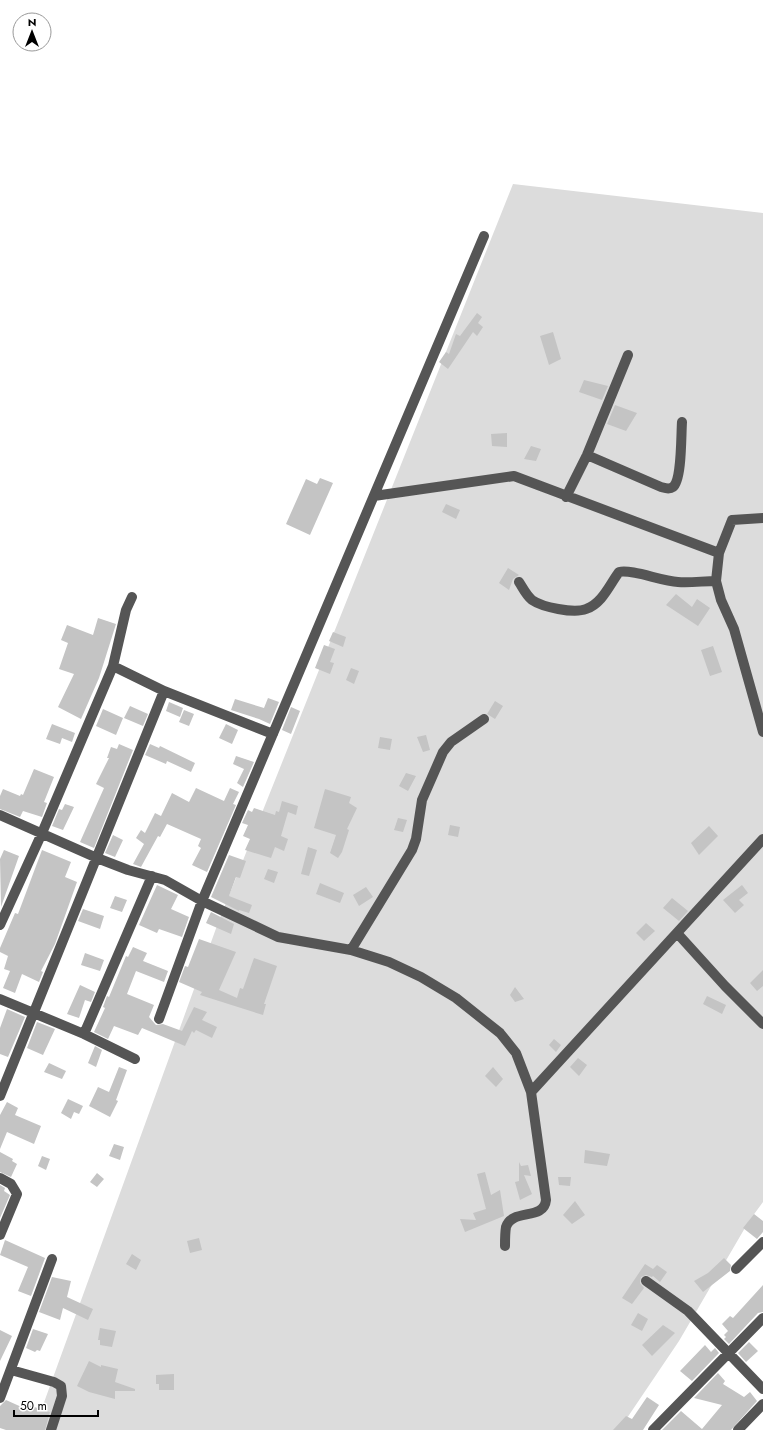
<svg xmlns="http://www.w3.org/2000/svg" width="763" height="1430" viewBox="0 0 763 1430" font-family="Jost,sans-serif">
<rect width="100%" height="100%" fill="#fff"/>
<!-- green -->
<path fill="#dcdcdc" d="M 513,184 L 763,213 L 763,1202 L 749,1221 L 679,1341 L 625,1421 L 626,1430 L 34,1430 L 218,923 Z"/>
<!-- building -->
<path fill="#c4c4c4" d="M 477,313 L 482,317 L 478,323 L 483,327 L 477,336 L 473,332 L 448,369 L 439,362 L 446,352 L 449,354 L 456,334 L 460,336 Z
M 553,332 L 561,359 L 549,365 L 540,336 Z
M 584,380 L 608,386 L 602,400 L 579,392 Z
M 615,405 L 637,413 L 626,431 L 607,424 Z
M 507,433 L 507,447 L 492,446 L 491,434 Z
M 531,446 L 541,449 L 536,461 L 524,459 Z
M 320,478 L 333,483 L 310,535 L 286,524 L 306,479 L 317,484 Z
M 446,504 L 460,510 L 456,519 L 442,512 Z
M 508,568 L 519,575 L 513,579 L 509,590 L 499,583 Z
M 676,594 L 692,607 L 697,599 L 710,608 L 698,626 L 666,605 Z
M 98,618 L 116,624 L 99,678 L 81,719 L 58,707 L 74,674 L 59,669 L 68,643 L 61,640 L 67,625 L 93,635 Z
M 333,632 L 346,637 L 343,647 L 329,641 Z
M 324,645 L 335,649 L 330,662 L 334,663 L 330,674 L 315,668 Z
M 713,646 L 722,672 L 710,676 L 701,650 Z
M 351,668 L 359,671 L 354,684 L 346,680 Z
M 268,698 L 279,702 L 270,724 L 259,719 L 231,710 L 235,699 L 264,708 Z
M 495,701 L 503,706 L 495,719 L 487,714 Z
M 169,702 L 183,708 L 180,717 L 166,711 Z
M 130,706 L 148,714 L 143,726 L 124,718 Z
M 291,707 L 300,711 L 291,734 L 282,730 Z
M 103,709 L 123,718 L 116,735 L 96,726 Z
M 184,710 L 194,714 L 189,726 L 179,722 Z
M 52,724 L 75,733 L 72,742 L 62,738 L 60,744 L 46,739 Z
M 226,724 L 238,730 L 232,744 L 219,738 Z
M 426,735 L 430,750 L 423,752 L 417,737 Z
M 380,737 L 392,739 L 390,750 L 378,748 Z
M 119,744 L 133,750 L 94,848 L 80,842 L 104,788 L 96,784 L 109,758 L 107,758 L 111,747 L 117,749 Z
M 150,744 L 159,748 L 160,746 L 195,763 L 191,772 L 167,761 L 166,764 L 145,755 Z
M 236,756 L 254,762 L 243,787 L 237,783 L 244,769 L 233,764 Z
M 34,769 L 54,777 L 44,802 L 47,803 L 42,817 L 23,811 L 20,817 L 0,809 L 0,796 L 3,789 L 20,796 L 21,794 L 23,795 Z
M 406,773 L 416,776 L 408,791 L 399,786 Z
M 196,788 L 224,801 L 230,788 L 239,792 L 233,804 L 236,805 L 207,872 L 192,865 L 201,848 L 198,846 L 201,839 L 167,824 L 160,837 L 158,836 L 141,867 L 133,864 L 144,844 L 136,838 L 141,830 L 145,833 L 155,813 L 161,816 L 172,793 L 189,802 Z
M 325,789 L 351,797 L 349,803 L 357,808 L 347,829 L 349,830 L 342,852 L 338,858 L 330,853 L 336,835 L 314,828 Z
M 282,801 L 298,806 L 296,815 L 288,812 L 281,836 L 288,839 L 284,851 L 275,847 L 271,858 L 245,850 L 250,839 L 243,836 L 248,825 L 242,823 L 248,810 L 252,812 L 254,808 L 275,815 L 276,811 L 279,812 Z
M 65,804 L 74,807 L 63,830 L 52,826 L 59,809 L 62,810 Z
M 398,818 L 407,820 L 403,832 L 394,830 Z
M 450,825 L 460,827 L 458,837 L 448,835 Z
M 709,826 L 718,836 L 699,855 L 691,843 Z
M 113,835 L 123,840 L 115,857 L 105,853 Z
M 308,847 L 317,850 L 309,876 L 301,874 Z
M 4,850 L 19,856 L 1,907 L 0,859 Z
M 42,850 L 71,862 L 65,877 L 77,882 L 55,944 L 41,971 L 43,972 L 39,982 L 22,974 L 15,993 L 3,988 L 10,971 L 4,969 L 8,956 L 0,952 L 0,948 L 15,913 L 18,914 Z
M 229,855 L 246,861 L 240,878 L 236,877 L 229,896 L 252,905 L 249,913 L 239,910 L 239,911 L 211,897 Z
M 268,869 L 278,872 L 274,883 L 264,879 Z
M 320,883 L 344,893 L 340,903 L 316,894 Z
M 157,885 L 178,895 L 171,909 L 189,917 L 182,937 L 159,929 L 157,933 L 139,925 Z
M 742,885 L 748,893 L 739,900 L 744,905 L 735,913 L 723,900 Z
M 366,887 L 373,897 L 359,906 L 353,895 Z
M 115,896 L 127,900 L 122,912 L 110,908 Z
M 672,898 L 688,911 L 679,921 L 663,908 Z
M 83,909 L 104,916 L 100,929 L 78,921 Z
M 211,912 L 234,924 L 231,934 L 206,923 Z
M 646,923 L 655,931 L 644,941 L 636,933 Z
M 199,939 L 236,952 L 219,990 L 237,998 L 240,988 L 243,989 L 254,958 L 277,966 L 264,1004 L 266,1004 L 263,1015 L 200,995 L 202,992 L 179,982 L 185,966 L 188,967 Z
M 133,947 L 147,953 L 143,961 L 168,971 L 164,982 L 136,971 L 127,994 L 154,1005 L 149,1017 L 156,1025 L 163,1024 L 182,1031 L 194,1007 L 207,1012 L 202,1020 L 217,1027 L 212,1038 L 196,1030 L 194,1033 L 192,1031 L 185,1046 L 142,1028 L 138,1035 L 114,1026 L 108,1039 L 94,1032 L 105,1008 L 103,1007 L 107,996 L 109,997 L 126,956 L 128,957 Z
M 85,953 L 104,960 L 100,971 L 81,965 Z
M 763,970 L 763,986 L 757,991 L 750,983 Z
M 80,985 L 95,992 L 91,1002 L 85,1000 L 79,1018 L 67,1014 Z
M 515,987 L 524,999 L 515,1002 L 510,995 Z
M 707,996 L 726,1005 L 722,1014 L 703,1004 Z
M 7,1009 L 25,1017 L 8,1057 L 0,1054 L 0,1028 Z
M 37,1022 L 55,1029 L 43,1055 L 27,1048 Z
M 554,1039 L 561,1045 L 556,1052 L 549,1045 Z
M 95,1046 L 102,1050 L 96,1067 L 88,1063 Z
M 578,1058 L 587,1065 L 579,1076 L 570,1067 Z
M 49,1063 L 66,1071 L 62,1079 L 44,1072 Z
M 119,1067 L 127,1070 L 116,1100 L 118,1101 L 110,1117 L 89,1106 L 98,1087 L 109,1092 Z
M 493,1067 L 503,1079 L 496,1087 L 485,1076 Z
M 68,1099 L 83,1106 L 79,1114 L 74,1112 L 71,1119 L 61,1113 Z
M 7,1102 L 18,1108 L 15,1115 L 41,1126 L 34,1144 L 7,1132 L 0,1149 L 0,1115 Z
M 114,1144 L 124,1147 L 120,1160 L 109,1156 Z
M 585,1150 L 610,1154 L 607,1166 L 584,1163 Z
M 0,1152 L 13,1159 L 12,1161 L 17,1164 L 11,1177 L 0,1172 Z
M 42,1156 L 50,1159 L 46,1170 L 38,1166 Z
M 519,1162 L 521,1166 L 528,1165 L 531,1176 L 524,1175 L 532,1194 L 520,1200 L 515,1182 L 519,1181 Z
M 485,1172 L 491,1195 L 500,1190 L 504,1216 L 465,1232 L 460,1219 L 476,1220 L 473,1213 L 486,1209 L 477,1174 Z
M 97,1173 L 104,1179 L 97,1187 L 90,1182 Z
M 558,1177 L 571,1177 L 570,1186 L 559,1185 Z
M 0,1185 L 5,1188 L 4,1191 L 10,1195 L 0,1218 Z
M 575,1201 L 585,1215 L 572,1224 L 563,1215 Z
M 754,1214 L 763,1221 L 763,1232 L 757,1239 L 743,1228 Z
M 199,1238 L 202,1250 L 190,1253 L 187,1241 Z
M 5,1240 L 45,1258 L 31,1296 L 18,1291 L 28,1267 L 0,1255 Z
M 132,1254 L 141,1260 L 136,1270 L 126,1264 Z
M 724,1258 L 731,1265 L 730,1271 L 703,1292 L 694,1281 L 708,1273 Z
M 645,1264 L 653,1269 L 657,1265 L 667,1272 L 660,1282 L 653,1276 L 652,1277 L 646,1275 L 641,1277 L 640,1283 L 644,1288 L 632,1304 L 622,1298 Z
M 52,1277 L 71,1281 L 67,1297 L 93,1309 L 88,1320 L 63,1308 L 60,1320 L 39,1312 Z
M 763,1285 L 763,1312 L 758,1313 L 729,1344 L 724,1339 L 726,1337 L 724,1335 L 728,1331 L 722,1324 L 730,1316 L 733,1318 Z
M 638,1313 L 648,1319 L 642,1331 L 631,1325 Z
M 663,1325 L 675,1333 L 652,1356 L 642,1345 Z
M 100,1328 L 116,1331 L 112,1347 L 100,1345 L 100,1340 L 98,1340 Z
M 33,1329 L 48,1334 L 40,1351 L 37,1350 L 35,1352 L 26,1348 Z
M 0,1330 L 12,1336 L 0,1361 Z
M 749,1342 L 758,1351 L 746,1362 L 738,1353 Z
M 705,1345 L 711,1352 L 715,1348 L 719,1353 L 692,1381 L 680,1371 Z
M 89,1361 L 101,1367 L 101,1365 L 118,1369 L 115,1382 L 135,1389 L 135,1391 L 115,1391 L 115,1399 L 89,1392 L 77,1386 Z
M 718,1373 L 725,1381 L 723,1384 L 744,1397 L 750,1392 L 757,1401 L 731,1430 L 662,1430 L 681,1411 L 702,1429 L 722,1405 L 694,1398 Z
M 174,1374 L 174,1390 L 159,1390 L 159,1384 L 156,1384 L 156,1375 Z
M 647,1397 L 659,1405 L 643,1430 L 613,1430 L 626,1416 L 632,1419 Z
M 6,1400 L 26,1409 L 28,1405 L 50,1412 L 45,1430 L 6,1430 L 0,1428 L 0,1406 Z"/>
<g fill="none" stroke-linecap="round" stroke-linejoin="round">
<!-- minor -->
<path stroke="#555" stroke-width="10" d="M 587,455 L 661,487 C 665,488 669,490 673,487 C 682,480 681,435 682,422
M 374,496 L 514,476 L 719,553
M 566,497 L 587,455 L 628,355
M 763,518 L 732,520 L 719,553 L 716,581 L 721,600 L 734,629 L 763,732
M 519,582 C 523,588 526,595 532,600 C 542,607 574,614 586,609 C 602,604 610,584 619,572 C 632,569 661,581 678,582 C 690,583 704,581 716,581
M 113,666 L 164,691 L 273,734
M 0,815 L 97,858 L 128,870 L 165,880 L 202,901 L 278,937 L 351,950 L 389,962 L 421,977 L 456,998 L 500,1033 L 516,1053 L 531,1092 L 546,1200 C 544,1221 512,1208 506,1227 C 505,1233 505,1240 505,1246
M 0,925 L 42,833 L 113,666 L 126,610 L 132,597
M 677,933 L 725,986 L 763,1024
M 351,950 L 412,850 L 416,839 L 422,800 L 443,752 L 451,742 L 484,719
M 0,999 L 84,1034 L 135,1059
M 159,1019 L 202,901 L 484,236
M 84,1034 L 152,876
M 531,1092 L 763,839
M 0,1096 L 164,691
M 0,1178 L 11,1184 L 17,1194 L 0,1235
M 736,1269 L 763,1242
M 646,1281 L 688,1311 L 763,1389
M 11,1370 L 54,1382 L 61,1386 L 62,1396 L 51,1430
M 0,1398 L 52,1259
M 653,1430 L 763,1318
M 738,1430 L 763,1404"/>
</g>
<!-- north arrow -->
<g transform="translate(32 32)"><circle r="19" fill="#ffffff" stroke="#999999"/>
<path d="M0-3L7 15L0 10L-7 15Z" fill="#000000"/>
<text y="-6" font-size="11" font-weight="bold" text-anchor="middle" fill="#000000">N</text>
</g>
<!-- scale -->
<path d="M14 1410v6h84v-6" fill="none" stroke="#000000" stroke-width="2"/>
<text x="20" y="1410" font-size="12" fill="#000000" stroke="#ffffff" stroke-width="3" paint-order="stroke">50 m</text>
</svg>
